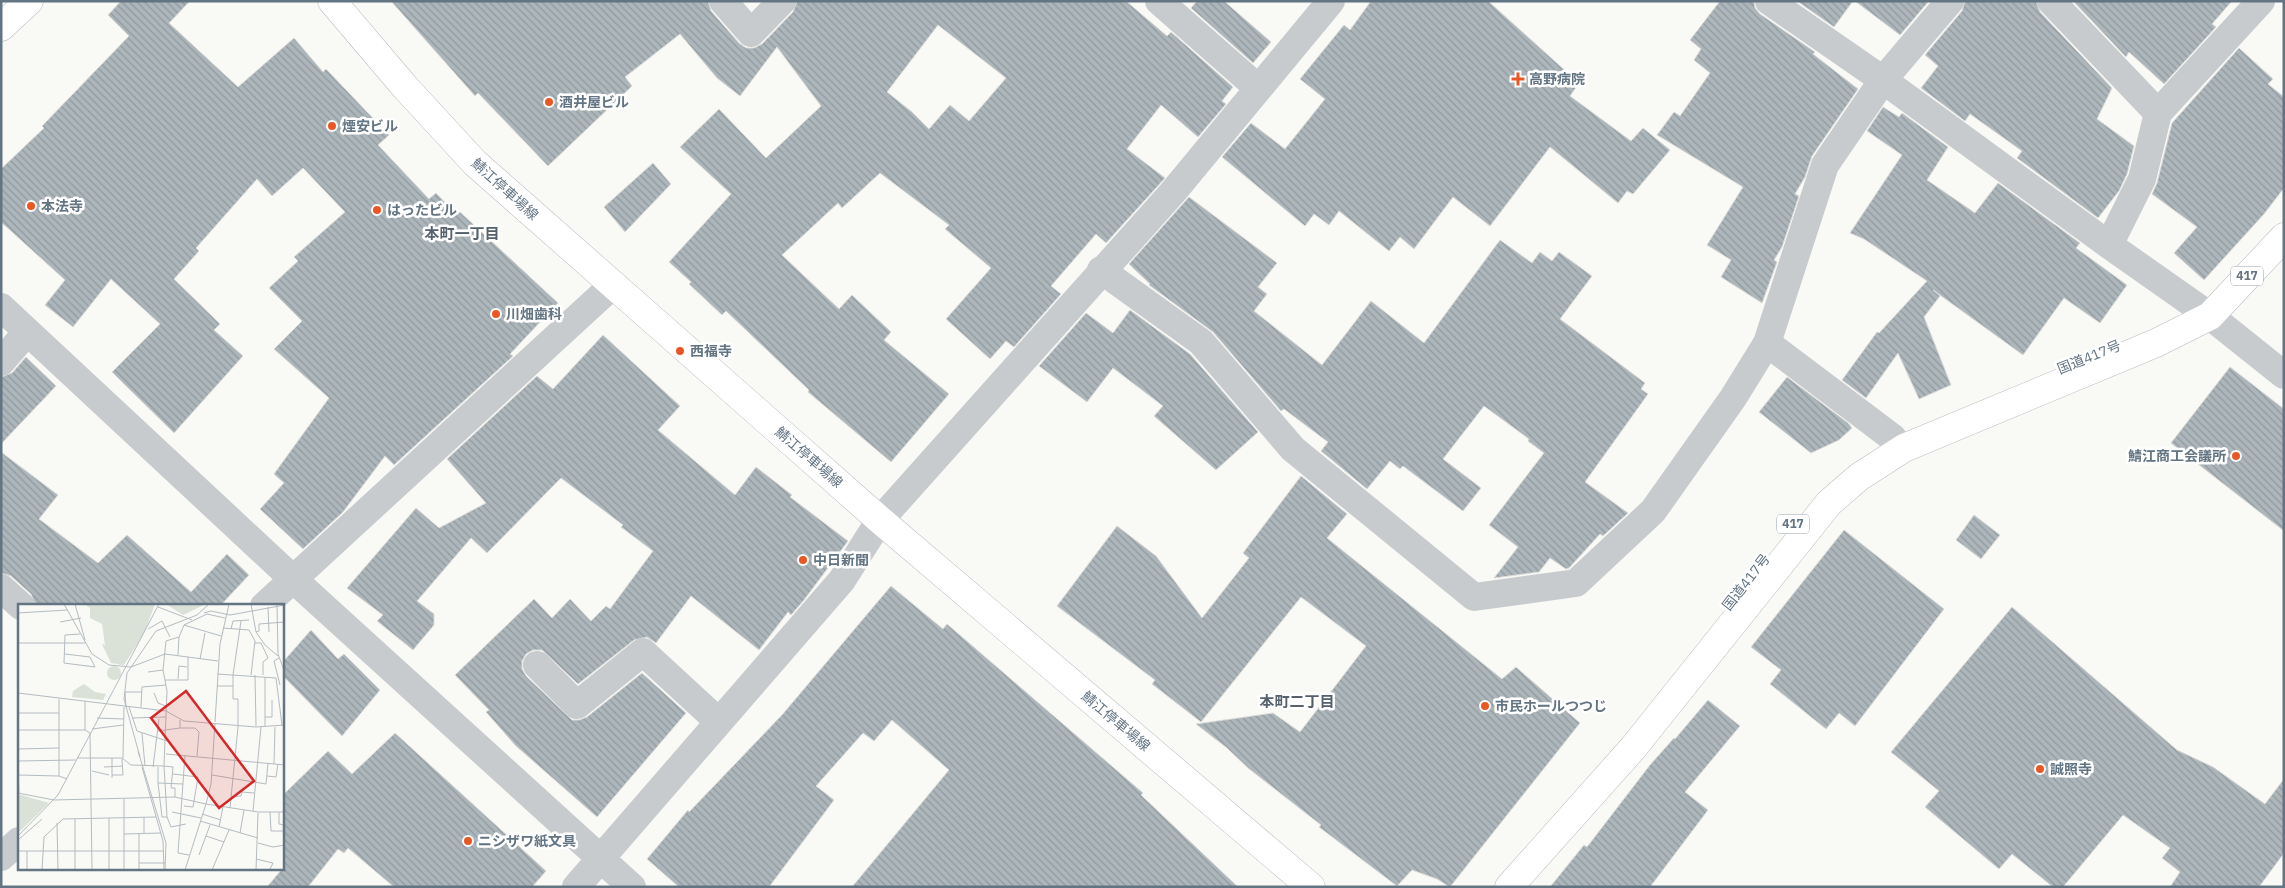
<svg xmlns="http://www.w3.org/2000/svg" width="2285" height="888" viewBox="0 0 2285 888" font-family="'IBM Plex Sans','Noto Sans JP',sans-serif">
<defs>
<pattern id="building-back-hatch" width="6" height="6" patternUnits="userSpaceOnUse" patternTransform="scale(1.25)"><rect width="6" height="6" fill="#adb6bb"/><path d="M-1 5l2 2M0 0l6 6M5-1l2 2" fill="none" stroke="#90999d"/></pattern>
</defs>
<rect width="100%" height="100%" fill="#f9f9f6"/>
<!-- building -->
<path fill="url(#building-back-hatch)" stroke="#dbdbd8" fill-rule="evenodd" d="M 121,1 L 190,1 L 169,23 L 238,87 L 294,38 L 323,72 L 326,69 L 389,135 L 378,145 L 429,199 L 436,193 L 457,215 L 460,212 L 558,303 L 510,354 L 513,356 L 394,465 L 385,456 L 343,512 L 303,549 L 260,509 L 284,483 L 274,474 L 329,398 L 274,349 L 302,321 L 269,288 L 298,261 L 294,257 L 345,212 L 303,168 L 272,196 L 257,179 L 196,248 L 199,251 L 174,279 L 220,324 L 214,330 L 243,356 L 174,433 L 112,372 L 160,324 L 111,279 L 73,327 L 45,305 L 65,280 L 1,222 L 1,169 L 44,128 L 42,126 L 129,36 L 108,15 Z
M 391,1 L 708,1 L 711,11 L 739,43 L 746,48 L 754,48 L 762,44 L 793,12 L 797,1 L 1126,1 L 1167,36 L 1171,32 L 1233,87 L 1222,101 L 1226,104 L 1198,137 L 1161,105 L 1127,149 L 1165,178 L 1106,243 L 1096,234 L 1051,286 L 1061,294 L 1014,347 L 1006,341 L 990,359 L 946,319 L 991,268 L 945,229 L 949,225 L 880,173 L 842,208 L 838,203 L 782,255 L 839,309 L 852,295 L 891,332 L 884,340 L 949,394 L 891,462 L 808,392 L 809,390 L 726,311 L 722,315 L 689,284 L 691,282 L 669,262 L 731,194 L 680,147 L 719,109 L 766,158 L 821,106 L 777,47 L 740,96 L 717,78 L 680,34 L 625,77 L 632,86 L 548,166 L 478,93 L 475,96 ZM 938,25 L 1006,78 L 969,121 L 950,105 L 929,129 L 912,112 L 887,92 Z
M 1197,1 L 1224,1 L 1271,42 L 1253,63 L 1191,8 Z
M 1371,1 L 1488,1 L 1579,83 L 1570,96 L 1631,141 L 1643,128 L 1670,150 L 1633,194 L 1627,191 L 1618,203 L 1550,147 L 1490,226 L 1453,197 L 1414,249 L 1400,237 L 1389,251 L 1339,211 L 1329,225 L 1314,214 L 1305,226 L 1222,157 L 1251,123 L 1285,149 L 1325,99 L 1300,79 L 1344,25 L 1350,30 Z
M 1720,1 L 1754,1 L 1755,8 L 1760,14 L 1815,52 L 1813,54 L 1858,89 L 1812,156 L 1805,177 L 1795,194 L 1799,196 L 1782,247 L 1774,260 L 1777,262 L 1762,303 L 1721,277 L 1731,260 L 1707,245 L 1743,187 L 1657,135 L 1674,112 L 1680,116 L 1710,73 L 1694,60 L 1701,49 L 1690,40 Z
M 1797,1 L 1853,1 L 1834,27 Z
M 1855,1 L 1929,1 L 1900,35 Z
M 1965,1 L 2036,1 L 2040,12 L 2112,88 L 2097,119 L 2134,146 L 2127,174 L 2119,191 L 2098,218 L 2017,158 L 2022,151 L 1970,114 L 1965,121 L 1921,88 L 1938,66 L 1925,55 L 1962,11 Z
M 2073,1 L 2232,1 L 2212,24 L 2216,27 L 2164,84 L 2129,52 L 2126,57 Z
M 2239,48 L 2273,79 L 2268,84 L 2284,97 L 2284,188 L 2264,214 L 2204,280 L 2174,253 L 2197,227 L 2152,194 L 2157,183 L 2172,123 Z
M 1883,107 L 1899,117 L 1902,113 L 1948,147 L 1927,180 L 1975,213 L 1998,183 L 2080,243 L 2076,248 L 2127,285 L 2100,323 L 2064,298 L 2023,355 L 1933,290 L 1940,296 L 1924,317 L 1951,385 L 1919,399 L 1898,353 L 1866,398 L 1842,380 L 1877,332 L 1879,333 L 1927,281 L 1864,239 L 1850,233 L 1902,155 L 1867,131 Z
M 653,163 L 671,184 L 625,232 L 604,207 Z
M 1189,197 L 1277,263 L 1258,287 L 1267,294 L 1254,311 L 1322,365 L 1371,301 L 1424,343 L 1500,240 L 1532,263 L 1540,252 L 1552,261 L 1559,252 L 1592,276 L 1560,319 L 1645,383 L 1641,389 L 1648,394 L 1585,482 L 1628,513 L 1603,536 L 1600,534 L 1569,568 L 1566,569 L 1550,558 L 1539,572 L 1494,578 L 1518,547 L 1489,525 L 1544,453 L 1528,441 L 1529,439 L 1484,406 L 1443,459 L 1481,488 L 1463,511 L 1403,466 L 1400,469 L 1390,461 L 1367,489 L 1321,451 L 1328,442 L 1284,409 L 1281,411 L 1213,332 L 1149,285 L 1150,284 L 1129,264 Z
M 1130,310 L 1190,354 L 1258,432 L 1216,470 L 1154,416 L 1163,406 L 1113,368 L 1087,402 L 1039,366 L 1086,313 L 1113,333 Z
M 603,335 L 680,406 L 658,430 L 735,495 L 756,467 L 792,495 L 790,497 L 848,541 L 804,600 L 791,615 L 788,612 L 759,650 L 691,596 L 656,643 L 647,637 L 634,640 L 578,684 L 542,650 L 533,650 L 526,654 L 522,661 L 522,669 L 526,676 L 572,720 L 579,720 L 587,717 L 642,673 L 686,713 L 597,817 L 516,746 L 486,712 L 489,710 L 455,675 L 534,599 L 552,618 L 570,599 L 591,621 L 606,606 L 610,609 L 653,551 L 621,527 L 623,525 L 561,478 L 487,553 L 471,538 L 417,601 L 434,614 L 434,625 L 413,650 L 377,621 L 383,615 L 347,588 L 416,508 L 439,528 L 486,503 L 447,459 L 537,376 L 553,389 Z
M 26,357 L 56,386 L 1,444 L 1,377 L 12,373 Z
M 2230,367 L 2284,409 L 2284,531 L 2171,443 Z
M 1787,377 L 1848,423 L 1852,428 L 1839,440 L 1811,453 L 1759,412 Z
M 1,452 L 58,495 L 39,519 L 98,563 L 127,535 L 191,592 L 227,554 L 249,575 L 220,606 L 36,606 L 31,594 L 11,576 L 1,573 Z
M 1301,476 L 1347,514 L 1327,538 L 1502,679 L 1516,667 L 1580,723 L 1450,887 L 1437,879 L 1412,870 L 1397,886 L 1319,827 L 1321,825 L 1248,768 L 1227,748 L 1196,724 L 1273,713 L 1300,732 L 1366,646 L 1301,597 L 1201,722 L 1152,684 L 1155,680 L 1057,606 L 1117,526 L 1156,556 L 1202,618 L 1249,558 L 1243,553 Z
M 1974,515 L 2000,535 L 1981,559 L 1956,540 Z
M 1844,530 L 1944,609 L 1855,726 L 1839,713 L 1826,729 L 1770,684 L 1781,670 L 1751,647 Z
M 891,586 L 943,629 L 947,624 L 1143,793 L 1141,795 L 1238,887 L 852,887 L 949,770 L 892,720 L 874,741 L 863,733 L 816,786 L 834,800 L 769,887 L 679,887 L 647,859 L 688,810 L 689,812 L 782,715 Z
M 2012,607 L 2177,750 L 2213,767 L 2265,804 L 2284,779 L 2284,853 L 2259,887 L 2170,887 L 2180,872 L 2162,858 L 2170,848 L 2123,815 L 2063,887 L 2053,887 L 2012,854 L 1999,869 L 1925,807 L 1939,791 L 1891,752 Z
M 311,630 L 338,659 L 344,654 L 380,690 L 342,736 L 282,675 L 282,663 Z
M 1708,700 L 1740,726 L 1685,792 L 1708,810 L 1650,887 L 1550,887 L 1584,845 L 1587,847 L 1650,765 L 1674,738 L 1675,739 Z
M 395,733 L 546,871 L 532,887 L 394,887 L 348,848 L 344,853 L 338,849 L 308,887 L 267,887 L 282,869 L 282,796 L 328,751 L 352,774 Z"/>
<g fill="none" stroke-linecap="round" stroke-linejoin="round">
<!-- secondary casing -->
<g stroke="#b9bec3" stroke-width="29">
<path id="secondary" d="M 332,1 L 405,87 L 475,163 L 880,520 L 1311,887
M 1,27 L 29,1"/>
</g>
<!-- trunk casing -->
<g stroke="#b9bdc0" stroke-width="29">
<path id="trunk" d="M 1509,887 L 1633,748 L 1829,503 L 1859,477 L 1904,448 L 2156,343 L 2210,316 L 2284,237"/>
</g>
<!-- minor -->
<path stroke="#c7cbce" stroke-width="28" d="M 723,1 L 751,33 L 782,1
M 1159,1 L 1258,88
M 1769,1 L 1883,80 L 2109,245 L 2210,316 L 2284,375
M 2051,1 L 2158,113
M 2109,245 L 2142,179 L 2158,113 L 2261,1
M 1101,270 L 1201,342 L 1293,449 L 1474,597 L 1576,583 L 1653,511 L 1733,398 L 1767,343
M 1,307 L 293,579 L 632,887
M 1,362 L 27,332
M 1893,438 L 1767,343 L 1825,165 L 1883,80 L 1950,1
M 1,588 L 21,606
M 264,606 L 613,285
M 537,665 L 577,705 L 643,652 L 719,722
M 1,857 L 19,841
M 576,887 L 842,580 L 880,520 L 1173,192 L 1331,1"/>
<!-- secondary -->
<use href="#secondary" stroke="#fff" stroke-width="28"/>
<!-- trunk -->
<use href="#trunk" stroke="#fff" stroke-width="28"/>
</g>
<!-- markers -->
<g fill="#eb5724" stroke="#fff" stroke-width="2">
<path d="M1515.5 71.5h5v5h5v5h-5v5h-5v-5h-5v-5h5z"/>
<circle cx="549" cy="102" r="5"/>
<circle cx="332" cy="126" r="5"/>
<circle cx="31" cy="206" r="5"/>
<circle cx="377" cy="210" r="5"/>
<circle cx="496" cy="314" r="5"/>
<circle cx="680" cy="351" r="5"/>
<circle cx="2236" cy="456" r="5"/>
<circle cx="803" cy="560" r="5"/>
<circle cx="1485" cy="706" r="5"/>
<circle cx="2040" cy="769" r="5"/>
<circle cx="468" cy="841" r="5"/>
</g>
<g text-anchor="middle" stroke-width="5" stroke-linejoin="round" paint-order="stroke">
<!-- shield labels -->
<g fill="#fff" stroke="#929ea8" stroke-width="1">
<rect x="2231" y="266.5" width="32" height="19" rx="4"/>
<rect x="1777" y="514.5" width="32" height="19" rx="4"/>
</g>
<g font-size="12" font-weight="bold" fill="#637483">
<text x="2247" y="280">417</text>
<text x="1793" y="528">417</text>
</g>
<!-- poi labels -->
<g font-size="14" font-weight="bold" fill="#637483" stroke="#fff" text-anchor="start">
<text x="1529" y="84">高野病院</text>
<text x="559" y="107">酒井屋ビル</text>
<text x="342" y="131">煙安ビル</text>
<text x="41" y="211">本法寺</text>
<text x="387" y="215">はったビル</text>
<text x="506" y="319">川畑歯科</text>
<text x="690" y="356">西福寺</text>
<text x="2226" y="461" text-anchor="end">鯖江商工会議所</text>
<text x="813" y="565">中日新聞</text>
<text x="1495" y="711">市民ホールつつじ</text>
<text x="2050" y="774">誠照寺</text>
<text x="478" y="846">ニシザワ紙文具</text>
</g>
<!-- street labels -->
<g font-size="14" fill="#637483" stroke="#fff">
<text transform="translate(505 189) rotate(42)" y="5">鯖江停車場線</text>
<text transform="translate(2089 357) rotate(-22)" y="5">国道417号</text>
<text transform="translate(809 457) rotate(41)" y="5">鯖江停車場線</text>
<text transform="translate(1746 582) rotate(-52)" y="5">国道417号</text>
<text transform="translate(1116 721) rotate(40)" y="5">鯖江停車場線</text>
</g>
<!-- neighbourhood labels -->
<g font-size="15" font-weight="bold" fill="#55626d" stroke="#fff">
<text x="462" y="239">本町一丁目</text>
<text x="1297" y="707">本町二丁目</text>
</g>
</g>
<!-- overview -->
<g transform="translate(18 604)">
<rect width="266" height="266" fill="#f9f9f6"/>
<path d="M 66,0 L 137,0 L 127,27 L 106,61 L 93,59 L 84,40 L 87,41 L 84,20 L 72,14 L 72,4 ZM 148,0 L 188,0 L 165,11 ZM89 69a7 7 0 1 1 14 0a7 7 0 1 1-14 0ZM 66,80 L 77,88 L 88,90 L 85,96 L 54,93 L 55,87 ZM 0,190 L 31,199 L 0,229 Z" fill="#dae1d7"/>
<path d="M 98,0 L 115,0 L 119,4 L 114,15 L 110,17 L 102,10 ZM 99,9 L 101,23 L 90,33 L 96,44 L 94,58 L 85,42 L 88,41 L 86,34 L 87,26 L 100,18 ZM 124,24 L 127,24 L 123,34 L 105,61 L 99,60 L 102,47 L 108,46 Z" fill="#dae1d7"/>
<path d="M 0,196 L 16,198 L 17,208 L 0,224 Z" fill="#dae1d7"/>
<path fill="none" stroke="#b4bcc1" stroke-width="1" d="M 46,0 L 74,50 L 91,61 L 113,63 L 147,50 L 200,57M 57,0 L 67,36M 233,0 L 238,28 L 247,41 L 260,52M 259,1 L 260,50 L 267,69M 140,3 L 174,16M 250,3 L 251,28M 0,9 L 49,6M 186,9 L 193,7 L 212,11 L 267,1M 42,18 L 63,14M 166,21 L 203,32M 205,24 L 231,26 L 237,37 L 233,71M 130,25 L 144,17 L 152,33M 213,25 L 215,17 L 231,16M 238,28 L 241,27 L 241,20 L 267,18M 62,30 L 47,31 L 46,59 L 77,63 L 72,53M 0,39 L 67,39M 237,39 L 243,39 L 250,54 L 245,58 L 245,71M 47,50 L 72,53M 160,51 L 161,33M 261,54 L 256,57 L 262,81M 182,55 L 187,29M 130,68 L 145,66M 199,70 L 258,74 L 264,121M 237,71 L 238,122M 247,73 L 247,122M 160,75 L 161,62 L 169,63M 147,76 L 170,76 L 170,53M 199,82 L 215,82M 0,89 L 148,107 L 166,117 L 238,123 L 267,121M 136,89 L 140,99 L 148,102M 41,95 L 41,172 L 49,175M 67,97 L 67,126M 108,103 L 107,88 L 124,88M 111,103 L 119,127 L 149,137M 123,103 L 124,83 L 148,81M 0,109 L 41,109M 247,113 L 254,113 L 254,96M 79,114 L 106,115M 114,114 L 148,113M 197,118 L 202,40 L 211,0M 197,119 L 193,180 L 188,200 L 240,208 L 267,208M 162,124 L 177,124 L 181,128 L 179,152M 74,125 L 105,121M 0,126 L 67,126 L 72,129 L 74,266M 140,127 L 162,124 L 162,116M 124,129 L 127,162M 0,145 L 41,144M 120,147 L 148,239 L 147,266M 148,150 L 267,161M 167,151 L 160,249 L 171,251M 122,153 L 106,95 L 109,69 L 138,27 L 179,11 L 191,0M 59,154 L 104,154 L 113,161 L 146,162 L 149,87 L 145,66 L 148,37 L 161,33 L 166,21 L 189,10 L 207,14M 94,154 L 94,174M 105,154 L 106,103M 0,157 L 58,156M 256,160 L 257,123M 86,163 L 105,162M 124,163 L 145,237 L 146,266M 135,163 L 141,115M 140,163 L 140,179 L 165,180M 0,165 L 1,189M 74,167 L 91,171M 155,170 L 180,173 L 175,203 L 166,202M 0,171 L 41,172M 94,171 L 105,171 L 104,155M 194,171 L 248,180 L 250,159M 249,172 L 258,173 L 260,160M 140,179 L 144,213 L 149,213M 0,189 L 36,196 L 157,193 L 188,200 L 167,266M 157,193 L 157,184 L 153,184 L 155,163 L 146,162 L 149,213 L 153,223 L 168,220M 213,193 L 223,192 L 224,188 L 236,189M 212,204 L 220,123 L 220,95 L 215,95 L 215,71 L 223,17M 235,207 L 243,123M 154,208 L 183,214M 252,208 L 253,227 L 267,227M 261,208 L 261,220 L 267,221M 184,210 L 203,216M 182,217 L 240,234M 39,219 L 40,266M 201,223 L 205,203M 126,229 L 126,213M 222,229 L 226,206M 106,230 L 143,229M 121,230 L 121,266M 0,232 L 40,191 L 141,0M 188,232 L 206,238M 0,236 L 24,215M 240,239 L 255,243 L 267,241M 0,247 L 146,247M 181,251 L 192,221M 238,255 L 255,259 L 252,265M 121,259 L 147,259M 9,266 L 9,247M 24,266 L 26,233 L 45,215 L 138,213M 57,266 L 57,215M 91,266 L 91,214M 106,266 L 106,195M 194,266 L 211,226M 238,266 L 240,209"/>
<path fill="#d62828" fill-opacity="0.15" stroke="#d62828" stroke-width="2.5" d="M 168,87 L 236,177 L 201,204 L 133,114 Z"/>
<rect width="266" height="266" fill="none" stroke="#637483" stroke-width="2.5"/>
</g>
<!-- border -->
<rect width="2285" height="888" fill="none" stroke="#637483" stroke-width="5"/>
</svg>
